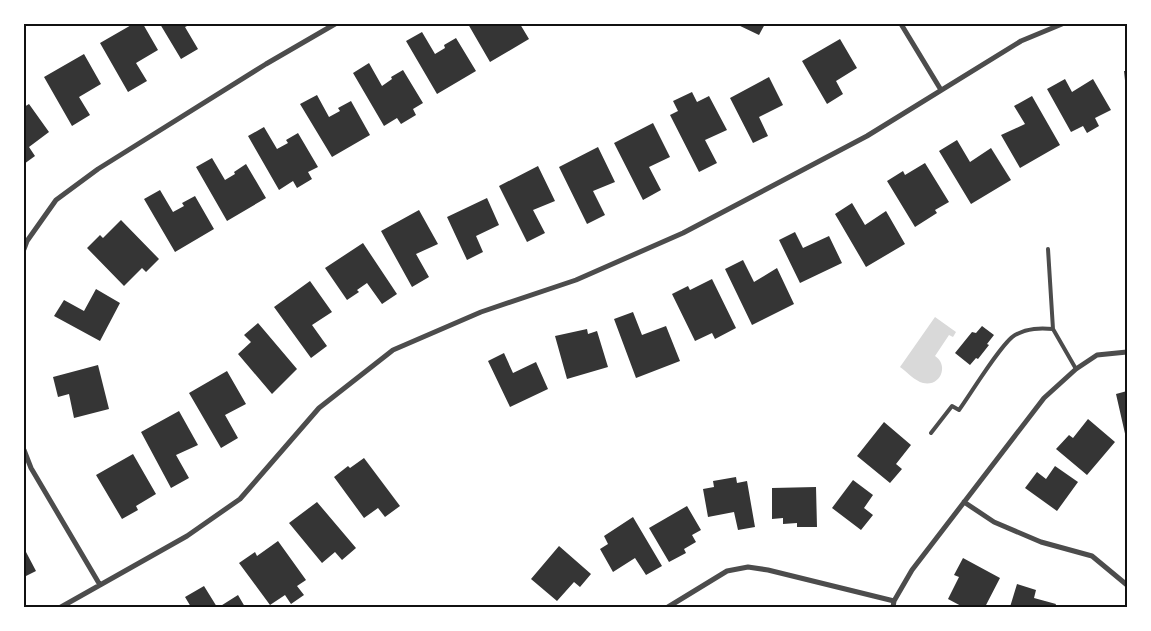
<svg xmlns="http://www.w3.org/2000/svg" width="1151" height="631" viewBox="0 0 1151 631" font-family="'PT Sans Narrow',sans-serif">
<rect width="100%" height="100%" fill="#fff"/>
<!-- water -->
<path fill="#d9d9d9" d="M 935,317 L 956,332 L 953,337 L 949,335 L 935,356 C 949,365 941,387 923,383 C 915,381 907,372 900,367 Z"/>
<!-- building -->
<path fill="#353535" d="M 133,24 L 143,24 L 158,50 L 136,63 L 147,81 L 128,92 L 100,43 Z
M 160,24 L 191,24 L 185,27 L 198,49 L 181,59 Z
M 468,24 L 520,24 L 529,39 L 490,62 Z
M 736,24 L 765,24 L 759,35 Z
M 422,32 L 435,54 L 445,48 L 444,45 L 456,38 L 476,71 L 437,94 L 406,41 Z
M 840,39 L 857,68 L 836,81 L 843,94 L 827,104 L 802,61 Z
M 84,54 L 101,84 L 79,97 L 90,115 L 72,126 L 44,77 Z
M 369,63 L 382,86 L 392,79 L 391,77 L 403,70 L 423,103 L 413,109 L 416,115 L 401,124 L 397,118 L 384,126 L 353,73 Z
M 1124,71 L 1127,71 L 1127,90 L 1126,90 Z
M 769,77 L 783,105 L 759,117 L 768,136 L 753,143 L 730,98 Z
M 1065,79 L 1072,92 L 1093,79 L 1111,110 L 1095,118 L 1099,126 L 1087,133 L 1083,126 L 1071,132 L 1047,89 Z
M 692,92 L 697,102 L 709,96 L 727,130 L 705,140 L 717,163 L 699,172 L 670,115 L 678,111 L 673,101 Z
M 317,95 L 329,117 L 340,111 L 338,108 L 351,101 L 370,135 L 332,157 L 300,104 Z
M 1032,96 L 1060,145 L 1020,168 L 1001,135 L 1025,124 L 1014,106 Z
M 29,104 L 49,132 L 29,147 L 35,156 L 24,164 L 24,107 Z
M 653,123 L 670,157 L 649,167 L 661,190 L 643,200 L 614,143 Z
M 264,127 L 277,149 L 288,143 L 286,140 L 298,133 L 318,167 L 308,172 L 312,179 L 297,188 L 293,181 L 279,190 L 248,136 Z
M 957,140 L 970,162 L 991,148 L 1011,180 L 971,204 L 939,151 Z
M 598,147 L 615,182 L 593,191 L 605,215 L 587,224 L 559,167 Z
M 212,158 L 225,180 L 235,174 L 234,172 L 246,164 L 266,198 L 227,221 L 196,167 Z
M 925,163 L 949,202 L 935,210 L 937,213 L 915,227 L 887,181 L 903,171 L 905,175 Z
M 538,166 L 555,201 L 533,210 L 545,233 L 527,242 L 499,186 Z
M 160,190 L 173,212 L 184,206 L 182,203 L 195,196 L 214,229 L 175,252 L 144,199 Z
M 487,198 L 499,225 L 476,236 L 483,252 L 467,260 L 447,217 Z
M 852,203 L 865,225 L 886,211 L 905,244 L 866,267 L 835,214 Z
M 419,210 L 438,244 L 416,254 L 429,277 L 412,287 L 381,231 Z
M 121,220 L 159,259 L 146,272 L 142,268 L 124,286 L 87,248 L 100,235 L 103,238 Z
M 795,232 L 803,248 L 829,236 L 842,263 L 800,283 L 779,240 Z
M 363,243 L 397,294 L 382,304 L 367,283 L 357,290 L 359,292 L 347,300 L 325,268 Z
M 743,260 L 754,282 L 777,268 L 794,304 L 752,325 L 725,269 Z
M 712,279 L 736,328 L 715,339 L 712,333 L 695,341 L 672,294 L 688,286 L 690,290 Z
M 310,281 L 332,312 L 312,325 L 327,346 L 311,358 L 274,307 Z
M 96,289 L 120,303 L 100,341 L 54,316 L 64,300 L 84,311 Z
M 633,312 L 642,335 L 666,326 L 680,361 L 636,378 L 614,319 Z
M 258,323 L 297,369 L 272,394 L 238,354 L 251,342 L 244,335 Z
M 982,326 L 994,335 L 987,344 L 989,345 L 978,359 L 976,358 L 970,365 L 955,353 L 972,332 L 976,333 Z
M 587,329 L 588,334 L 597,331 L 608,367 L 567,379 L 555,336 Z
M 504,353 L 513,373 L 536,362 L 548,389 L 510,407 L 488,361 Z
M 98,365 L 109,409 L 74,418 L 69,394 L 58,397 L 53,377 Z
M 227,371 L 246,404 L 225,415 L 238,438 L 221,448 L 189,393 Z
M 1127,391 L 1127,437 L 1126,438 L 1116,394 Z
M 179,411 L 198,445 L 176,455 L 189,478 L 171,488 L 141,432 Z
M 1088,419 L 1115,442 L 1087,475 L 1056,449 L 1069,435 L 1073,438 Z
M 884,422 L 911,445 L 896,464 L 902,469 L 890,483 L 857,456 Z
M 133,454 L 156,494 L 136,506 L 138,510 L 122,519 L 96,475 Z
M 364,458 L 400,506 L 385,517 L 378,508 L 364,518 L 334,477 L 348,466 L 350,468 Z
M 1055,466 L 1078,482 L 1057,511 L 1025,488 L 1037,472 L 1046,479 Z
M 736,477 L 737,483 L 747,481 L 755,527 L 738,530 L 734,512 L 708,517 L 703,489 L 714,487 L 713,481 Z
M 853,480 L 873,495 L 864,508 L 873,515 L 861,530 L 832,508 Z
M 816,487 L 817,527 L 797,527 L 797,523 L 783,524 L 783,518 L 772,519 L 772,488 Z
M 317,502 L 356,548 L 342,560 L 335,552 L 322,563 L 289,523 Z
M 687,506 L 701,530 L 692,535 L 696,542 L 684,549 L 686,553 L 669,562 L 649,528 Z
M 633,517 L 662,566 L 646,575 L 635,558 L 613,572 L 600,549 L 608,544 L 604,536 Z
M 278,541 L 306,580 L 297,586 L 304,595 L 291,604 L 285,595 L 270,605 L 239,563 L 255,552 L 257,556 Z
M 559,546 L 591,574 L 580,587 L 574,582 L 557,601 L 531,579 Z
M 26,552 L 36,571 L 24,577 L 24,553 Z
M 963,558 L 1000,578 L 985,607 L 963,607 L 948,599 L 959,577 L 954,575 Z
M 1017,584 L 1036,590 L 1034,598 L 1056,604 L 1055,607 L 1010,607 Z
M 204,586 L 217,607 L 191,607 L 185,597 Z
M 238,595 L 245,607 L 219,607 Z"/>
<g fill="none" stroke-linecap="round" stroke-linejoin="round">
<!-- service -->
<path stroke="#4c4c4c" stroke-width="4" d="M 1048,249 L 1053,329 L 1076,369
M 931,433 L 952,406 L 959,410 C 970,395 1002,342 1015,335 C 1028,328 1040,328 1053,329"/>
<!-- minor -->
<path stroke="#4c4c4c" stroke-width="5" d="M 901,24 L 941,90
M 24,249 L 27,241 L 56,200 L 98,169 L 266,64 L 335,24
M 24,450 L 31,468 L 100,585
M 964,502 L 994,522 L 1041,542 L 1092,556 L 1127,585
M 61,607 L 187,536 L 240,499 L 319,408 L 393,350 L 481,312 L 576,280 L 683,233 L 867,136 L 1021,41 L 1062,24
M 668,607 L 727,571 L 748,567 L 768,570 L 894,601
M 893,607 L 894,601 L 912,570 L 1044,398 L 1076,369 L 1097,355 L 1127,352"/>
</g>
<!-- border -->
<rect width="1151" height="631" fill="none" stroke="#ffffff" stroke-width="50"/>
<rect x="25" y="25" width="1101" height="581" fill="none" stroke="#111" stroke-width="2"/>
</svg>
